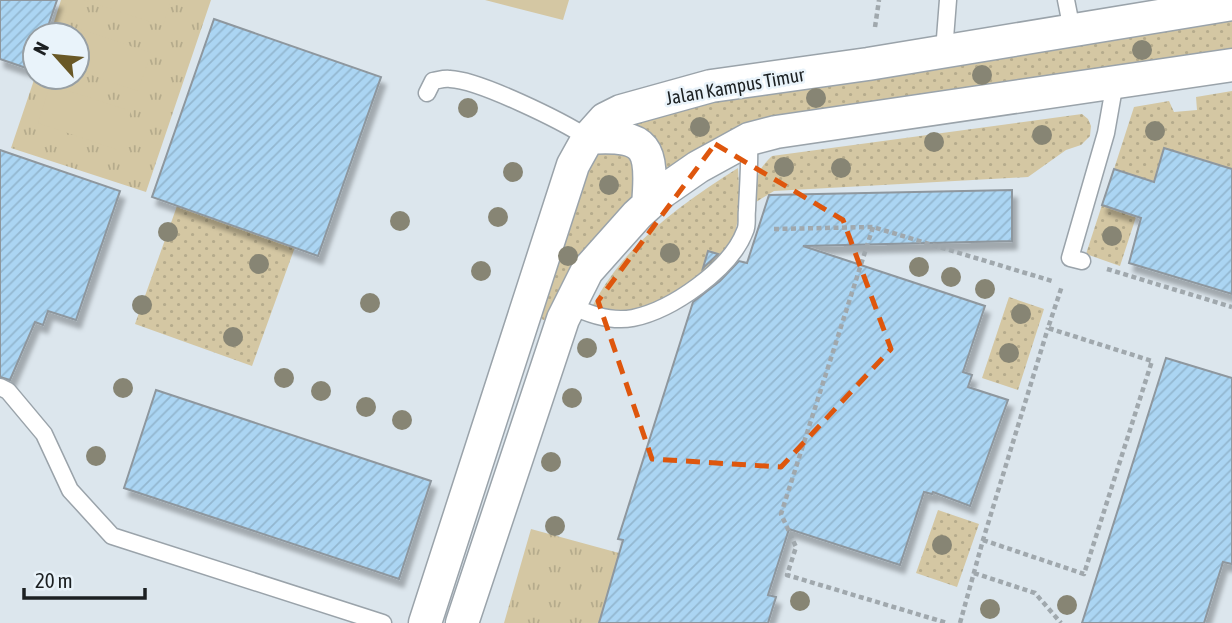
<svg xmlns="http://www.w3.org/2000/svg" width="1232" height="623" viewBox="0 0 1232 623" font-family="'Asap Condensed',sans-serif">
<defs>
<pattern id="grass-dots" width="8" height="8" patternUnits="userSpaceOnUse" patternTransform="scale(1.75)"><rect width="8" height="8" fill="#d4c7a3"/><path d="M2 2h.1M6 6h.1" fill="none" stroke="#b5ab8c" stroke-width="1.8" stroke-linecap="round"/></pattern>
<pattern id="park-tufts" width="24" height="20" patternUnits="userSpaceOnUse" patternTransform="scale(1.75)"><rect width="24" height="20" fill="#d4c7a3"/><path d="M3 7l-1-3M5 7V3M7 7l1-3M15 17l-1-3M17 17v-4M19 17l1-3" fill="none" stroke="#b5ab8c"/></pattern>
<pattern id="building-hatch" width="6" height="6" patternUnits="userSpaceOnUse" patternTransform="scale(1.75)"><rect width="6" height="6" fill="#abd5f3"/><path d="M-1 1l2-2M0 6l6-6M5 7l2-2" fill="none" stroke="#93b7d0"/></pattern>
<filter id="shadow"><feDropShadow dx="4.5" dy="8" stdDeviation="2" flood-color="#0004"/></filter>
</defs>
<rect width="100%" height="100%" fill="#dce6ed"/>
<!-- grass -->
<path fill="url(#grass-dots)" d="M 1232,4 L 1232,65 L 829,123 L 662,192 C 661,156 666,135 626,122 L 621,111 Z
M 1232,91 L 1232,169 L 1165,148 L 1154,182 L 1114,169 L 1134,107 L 1169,101 L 1174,112 L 1197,110 L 1196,97 Z
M 1082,114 L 1088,119 L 1091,126 L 1090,136 L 1081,145 L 1066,150 L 1028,177 L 774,191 L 756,202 C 756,180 755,172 772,156 Z
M 588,138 L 634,140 L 648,205 L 563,319 L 543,320 L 529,302 Z
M 738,168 C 739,187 741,210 736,228 C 726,268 666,304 629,313 C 616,316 603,312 593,305 C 626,243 680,205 738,168 Z
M 1102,205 L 1136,217 L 1120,266 L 1086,254 Z
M 177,206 L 295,247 L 252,366 L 135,324 Z
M 1009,297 L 1044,309 L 1018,390 L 982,378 Z
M 938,510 L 979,524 L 957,587 L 916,573 Z"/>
<!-- park -->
<path fill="url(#park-tufts)" d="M 61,0 L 211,0 L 146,192 L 11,148 L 35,77 L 77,77 L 77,35 L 50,35 Z
M 531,529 L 619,553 L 599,623 L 504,623 Z"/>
<!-- pitch -->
<path fill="#d4c7a3" d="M 84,0 L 171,0 L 163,26 Z
M 485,0 L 569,0 L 563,20 Z
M 70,26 L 151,53 L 138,91 L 77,70 L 77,35 L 67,35 Z
M 50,85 L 131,111 L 118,150 L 38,123 Z"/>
<!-- building -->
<path fill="url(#building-hatch)" stroke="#8e979e" stroke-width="2" filter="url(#shadow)" d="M 0,0 L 57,0 L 45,35 L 35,35 L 35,71 L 0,59 Z
M 214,19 L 381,77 L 318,256 L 152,197 Z
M 1164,148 L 1232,169 L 1232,294 L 1129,263 L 1141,218 L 1102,205 L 1114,169 L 1154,182 Z
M 0,150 L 120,191 L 76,320 L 48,311 L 43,325 L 35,322 L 10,380 L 0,377 Z
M 1012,190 L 1012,241 L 803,246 L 985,306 L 963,372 L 972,375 L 968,387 L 1008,400 L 970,506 L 933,492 L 932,494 L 924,492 L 900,565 L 789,529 L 768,595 L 776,597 L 768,623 L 599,623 L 623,540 L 618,539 L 693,302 L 720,281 L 739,261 L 747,263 L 769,195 Z
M 708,251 L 718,254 L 703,268 Z
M 1166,358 L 1232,378 L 1232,564 L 1223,562 L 1204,623 L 1082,623 Z
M 156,390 L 431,481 L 399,579 L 124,488 Z"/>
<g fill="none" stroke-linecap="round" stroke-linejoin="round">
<!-- service casing -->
<g stroke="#9aa3aa" stroke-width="19">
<path id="service" d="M 1066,0 L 1072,30
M 944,51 L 948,0
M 427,93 L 433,81 C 439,80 445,78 450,79 C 479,80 562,121 588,138
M 1082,261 L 1070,258 L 1106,133 L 1115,82
M 570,305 C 588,314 612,322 633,318 C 672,310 731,269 745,231 C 748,225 746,217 747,210 C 748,186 750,163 749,139
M 0,387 L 8,391 L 44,434 L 70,490 L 112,536 L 383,623"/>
</g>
<!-- minor casing -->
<g stroke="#9aa3aa" stroke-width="35">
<path id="minor" d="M 588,138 C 649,134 653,148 648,205
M 425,623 L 573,165 L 588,138 L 605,119 L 621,111 L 711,86 L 868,64 L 1232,4
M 462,623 L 563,319 L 587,271 L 637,215 L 662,192 L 698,167 L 749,139 L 776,132 L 1232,65"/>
</g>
<!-- path -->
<path stroke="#a0a8ad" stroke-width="4.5" stroke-dasharray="5 3.5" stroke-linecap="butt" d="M 875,27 L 879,0
M 873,227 L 781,514 L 796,547 L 787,575 L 947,623
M 774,229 L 873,227 L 1052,281
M 1107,269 L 1232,307
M 983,540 L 1084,574 L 1152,361 L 1048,328 L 1062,286
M 974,573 L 1035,593 L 1061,623
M 960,623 L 983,540 L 1048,328"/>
<!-- service -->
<use href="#service" stroke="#fff" stroke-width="16"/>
<!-- minor -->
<use href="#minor" stroke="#fff" stroke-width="32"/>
</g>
<!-- trees -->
<g fill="#878574">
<circle cx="1142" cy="50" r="10"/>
<circle cx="982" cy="75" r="10"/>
<circle cx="816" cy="98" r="10"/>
<circle cx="468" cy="108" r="10"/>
<circle cx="700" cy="127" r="10"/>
<circle cx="1155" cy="131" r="10"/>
<circle cx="1042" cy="135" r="10"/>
<circle cx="934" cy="142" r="10"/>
<circle cx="784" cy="167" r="10"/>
<circle cx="841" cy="168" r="10"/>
<circle cx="513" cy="172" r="10"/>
<circle cx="609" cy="185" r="10"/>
<circle cx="498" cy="217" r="10"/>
<circle cx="400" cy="221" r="10"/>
<circle cx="168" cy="232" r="10"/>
<circle cx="1112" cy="236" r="10"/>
<circle cx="670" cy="253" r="10"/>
<circle cx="568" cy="256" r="10"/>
<circle cx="259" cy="264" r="10"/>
<circle cx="919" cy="267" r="10"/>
<circle cx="481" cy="271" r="10"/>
<circle cx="951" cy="277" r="10"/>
<circle cx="985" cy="289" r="10"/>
<circle cx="370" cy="303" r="10"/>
<circle cx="142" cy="305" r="10"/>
<circle cx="1021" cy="314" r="10"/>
<circle cx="233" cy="337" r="10"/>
<circle cx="587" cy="348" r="10"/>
<circle cx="1009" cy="353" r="10"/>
<circle cx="284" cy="378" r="10"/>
<circle cx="123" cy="388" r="10"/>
<circle cx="321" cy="391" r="10"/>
<circle cx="572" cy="398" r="10"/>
<circle cx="366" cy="407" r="10"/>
<circle cx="402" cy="420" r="10"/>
<circle cx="96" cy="456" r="10"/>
<circle cx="551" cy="462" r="10"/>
<circle cx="555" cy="526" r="10"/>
<circle cx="942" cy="545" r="10"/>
<circle cx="800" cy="601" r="10"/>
<circle cx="1067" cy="605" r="10"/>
<circle cx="990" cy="609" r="10"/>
</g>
<!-- marked area -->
<path fill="none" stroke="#de560d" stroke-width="5" stroke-dasharray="14 9" stroke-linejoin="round" d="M 715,144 L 843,220 L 891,349 L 781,467 L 652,459 L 598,301 Z"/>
<g text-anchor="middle" stroke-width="5" stroke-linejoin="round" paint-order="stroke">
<!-- street labels -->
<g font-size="19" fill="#1c2022" stroke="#e9f3fa">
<text transform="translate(735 86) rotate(-10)" y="7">Jalan Kampus Timur</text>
</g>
</g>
<!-- north arrow -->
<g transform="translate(56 56) rotate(297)"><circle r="33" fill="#e9f3fa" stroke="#979fa4" stroke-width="2"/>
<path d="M0-5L12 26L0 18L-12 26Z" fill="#695826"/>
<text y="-10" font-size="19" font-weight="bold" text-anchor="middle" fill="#1c2022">N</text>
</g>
<!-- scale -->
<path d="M24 588v10h121v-10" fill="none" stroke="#1c2022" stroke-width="3.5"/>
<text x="35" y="588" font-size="21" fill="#1c2022" stroke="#e9f3fa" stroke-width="5" paint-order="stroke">20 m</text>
</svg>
